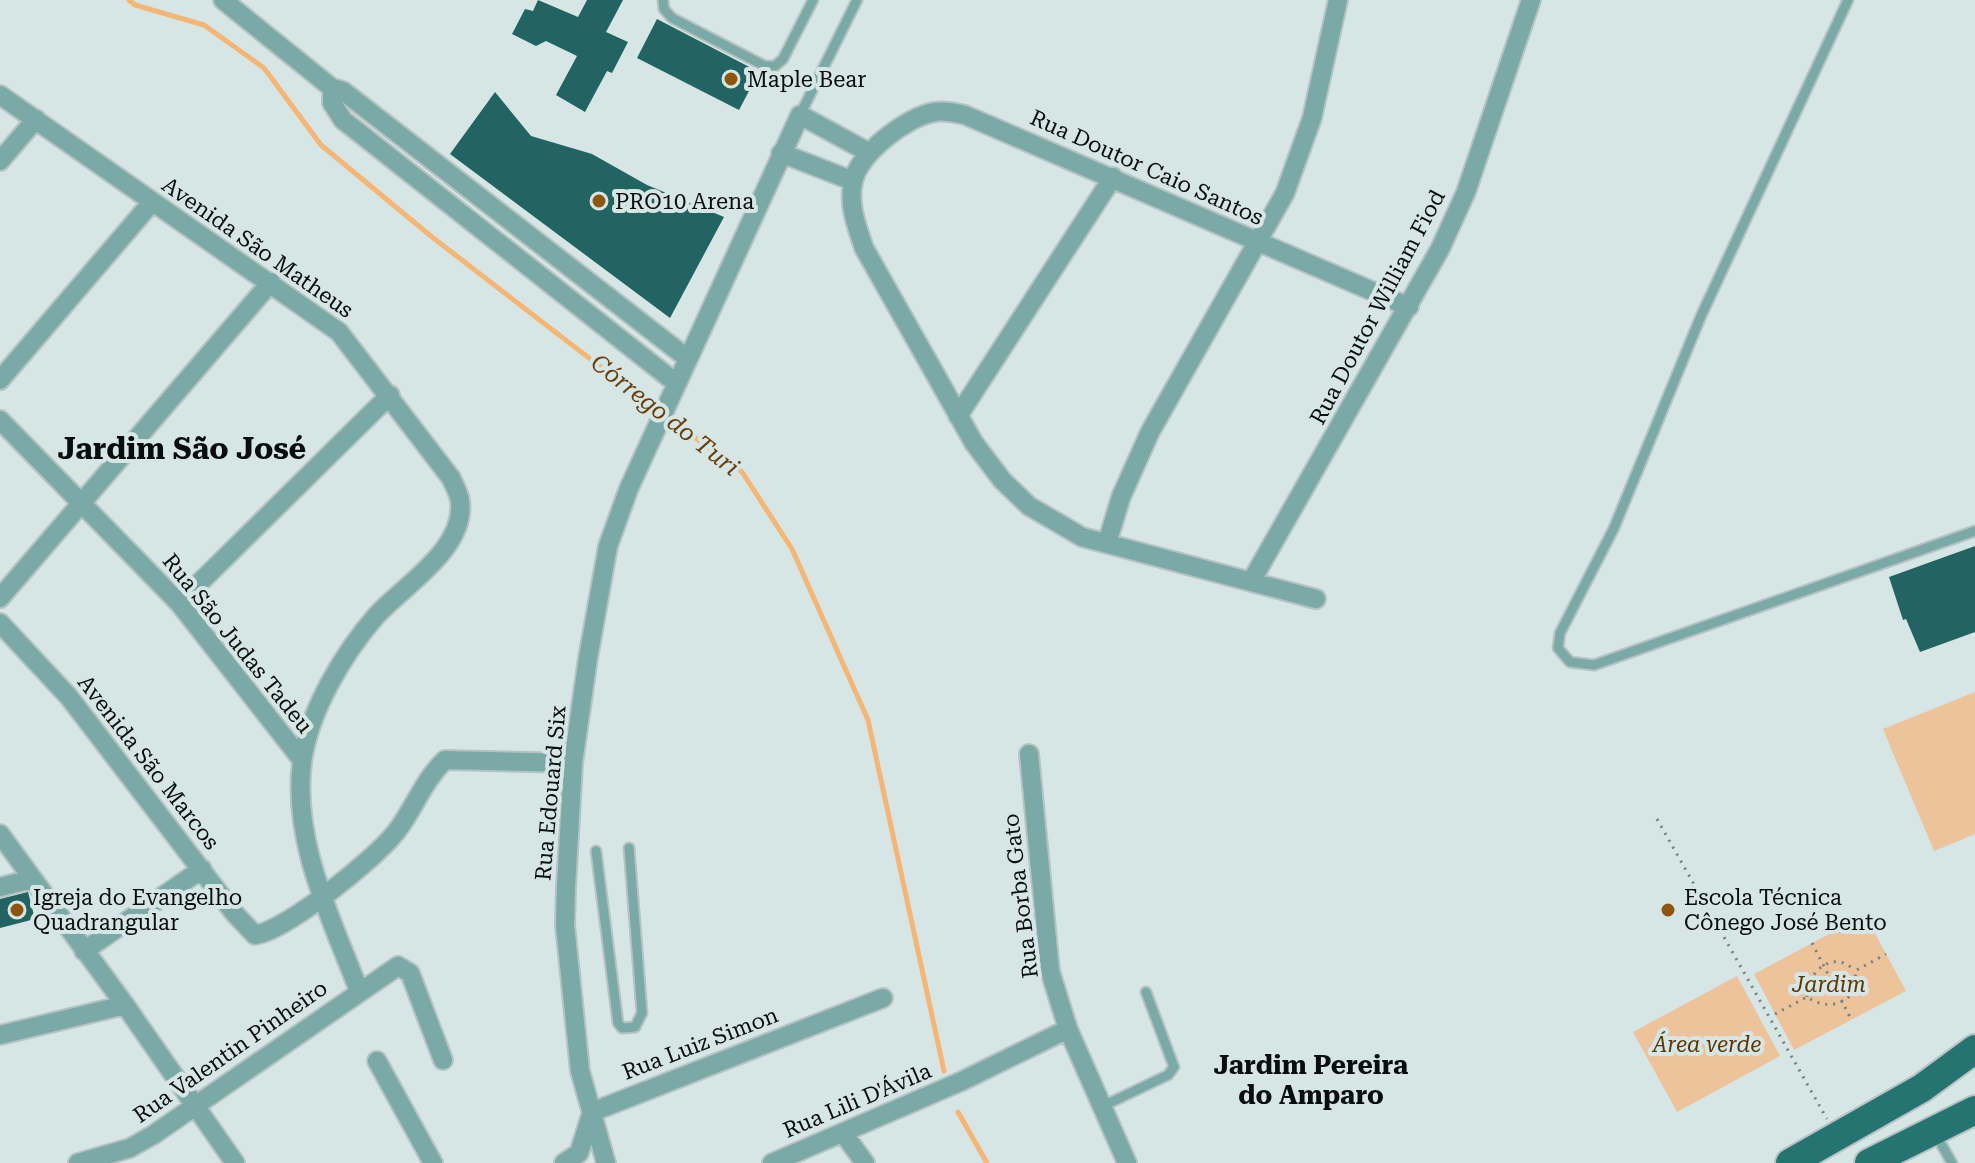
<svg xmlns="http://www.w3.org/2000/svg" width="1975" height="1163" viewBox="0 0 1975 1163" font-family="'Roboto Serif',serif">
<rect width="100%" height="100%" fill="#d6e6e5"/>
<!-- green -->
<path fill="#ecc39b" d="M 1975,692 L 1975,834 L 1934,851 L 1883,729 Z
M 1865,915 L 1906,991 L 1794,1050 L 1754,974 Z
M 1737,976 L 1780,1056 L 1677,1112 L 1633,1032 Z"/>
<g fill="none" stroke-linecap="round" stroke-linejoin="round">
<!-- stream -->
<path stroke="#f5b574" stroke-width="5" d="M 129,0 L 135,5 L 204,25 L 264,68 L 321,145 L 432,237 L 659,412
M 667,417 L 742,472 L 792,549 L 868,720 L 944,1071
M 958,1112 L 987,1163"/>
</g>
<!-- building -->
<path fill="#216461" d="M 538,0 L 578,17 L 587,0 L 623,0 L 606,32 L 628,42 L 612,73 L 607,71 L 585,112 L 556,95 L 577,56 L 546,41 L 536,46 L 512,34 L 525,9 L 533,11 Z
M 657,19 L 759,72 L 739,110 L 637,58 Z
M 495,92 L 531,136 L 592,154 L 647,185 L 724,217 L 670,318 L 450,154 Z
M 1975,546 L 1975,632 L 1920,652 L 1906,619 L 1903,620 L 1889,577 Z
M 28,892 L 35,919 L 0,928 L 0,899 Z"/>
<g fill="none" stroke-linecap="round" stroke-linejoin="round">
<!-- service casing -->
<g stroke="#b5c3c2" stroke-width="13">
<path id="service" d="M 663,0 L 664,9 L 672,18 L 765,66 L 775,66 L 783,59 L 813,0
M 1848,0 L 1701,316 L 1614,528 L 1560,633 L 1558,648 L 1570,662 L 1594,665 L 1975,531
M 800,115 L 857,0
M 596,851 L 618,1023 L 622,1028 L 635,1027 L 642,1013 L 629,848
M 1101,1107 L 1168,1075 L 1174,1067 L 1146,992
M 1936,1135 L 1952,1163"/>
</g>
<!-- minor casing -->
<g stroke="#b5c3c2" stroke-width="22">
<path id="minor" d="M 223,0 L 332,88 L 343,91 L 687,358
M 332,88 L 332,103 L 343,120 L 676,383
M 0,95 L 339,332 L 451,478 C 454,485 459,493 460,501 C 466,549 404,585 376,616 C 343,654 309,711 302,762 C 292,842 331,917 359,991
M 781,153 L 853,181
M 0,161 L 36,119
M 0,380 L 152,202
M 958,416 L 1113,177
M 0,420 L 179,603 L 302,760
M 1107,543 L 1121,497 L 1150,432 L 1285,193 L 1312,118 L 1338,0
M 1252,580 L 1440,249 L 1466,192 L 1531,0
M 0,598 L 271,282
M 1316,599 L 1082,537 L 1029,506 L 1002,480 L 974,443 L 864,248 C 857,227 848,205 853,182 C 858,154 907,116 935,112 C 945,110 956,113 965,115 L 1409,307
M 179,603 L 390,395
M 0,623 L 69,697 L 235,914 L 255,935 C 287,930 375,859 396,832 C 414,809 423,781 445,760 L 573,763
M 1029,754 L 1050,971 L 1068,1029 L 1127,1163
M 0,834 L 125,1005 L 235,1163
M 0,887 L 32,879
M 84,951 L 202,869
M 0,1035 L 125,1005
M 377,1061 L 433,1163
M 843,1133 L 865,1163
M 78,1163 L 130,1148 L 153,1135 L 398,966 L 410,973 L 443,1060
M 564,1163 L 579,1153 L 592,1112 L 883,998
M 606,1163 L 580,1071 L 565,925 L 566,887 L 573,763 L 588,658 L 608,546 L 629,488 L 800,115 L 868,152
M 772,1163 L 962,1081 L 1068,1029"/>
</g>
<!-- primary casing -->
<g stroke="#b5c3c2" stroke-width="32">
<path id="primary" d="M 1790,1163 L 1922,1088 L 1975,1049
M 1869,1163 L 1975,1110"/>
</g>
<!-- path -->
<path stroke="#758080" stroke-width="3" stroke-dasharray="2 6" stroke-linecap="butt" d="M 1657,819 L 1827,1119
M 1812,943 L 1852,1021
M 1807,997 C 1806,972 1834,948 1855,971
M 1775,1014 L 1807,997 C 1824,1009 1846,1007 1856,987 L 1855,971 L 1886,954"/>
<!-- service -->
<use href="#service" stroke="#7ba9a6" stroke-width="9"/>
<!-- minor -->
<use href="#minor" stroke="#7ba9a6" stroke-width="18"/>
<!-- primary -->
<use href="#primary" stroke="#267471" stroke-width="28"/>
</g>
<!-- markers -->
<g fill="#8e560d" stroke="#d6e6e5" stroke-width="3">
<circle cx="731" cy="79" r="8"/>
<circle cx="599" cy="201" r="8"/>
<circle cx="17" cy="910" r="8"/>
<circle cx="1668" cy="910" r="8"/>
</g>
<g text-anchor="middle" stroke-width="8" stroke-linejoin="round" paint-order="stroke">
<!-- poi labels -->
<g font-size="22" fill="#080d0d" stroke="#d6e6e5" text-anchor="start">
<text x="747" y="87">Maple Bear</text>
<text x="615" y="209">PRO10 Arena</text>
<text x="33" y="905">Igreja do Evangelho<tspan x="33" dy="25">Quadrangular</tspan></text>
<text x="1684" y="905">Escola Técnica<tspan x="1684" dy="25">Cônego José Bento</tspan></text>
</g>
<!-- street labels -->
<g font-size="22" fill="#080d0d" stroke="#d6e6e5">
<text transform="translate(1147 167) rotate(24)" y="8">Rua Doutor Caio Santos</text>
<text transform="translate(258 247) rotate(35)" y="8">Avenida São Matheus</text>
<text transform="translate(1377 307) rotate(-62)" y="8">Rua Doutor William Fiod</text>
<text transform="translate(238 643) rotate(51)" y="8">Rua São Judas Tadeu</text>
<text transform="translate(149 762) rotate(52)" y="8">Avenida São Marcos</text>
<text transform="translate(550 793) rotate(-85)" y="8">Rua Edouard Six</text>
<text transform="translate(1020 896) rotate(-97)" y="8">Rua Borba Gato</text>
<text transform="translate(700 1043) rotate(-21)" y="8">Rua Luiz Simon</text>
<text transform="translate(230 1051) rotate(-35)" y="8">Rua Valentin Pinheiro</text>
<text transform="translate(857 1100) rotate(-23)" y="8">Rua Lili D'Ávila</text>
</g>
<!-- park labels -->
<g font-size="22" font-style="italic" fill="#5e3600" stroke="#d6e6e5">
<text x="1829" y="992">Jardim</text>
<text x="1707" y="1052">Área verde</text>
</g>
<!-- water labels -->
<g font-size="24" font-style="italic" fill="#683f0c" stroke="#d6e6e5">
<text transform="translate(665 415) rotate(38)" y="8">Córrego do Turi</text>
</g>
<!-- quarter labels -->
<g font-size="26" font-weight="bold" fill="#080d0d" stroke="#d6e6e5">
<text x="1311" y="1074">Jardim Pereira<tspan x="1311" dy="30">do Amparo</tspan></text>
</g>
<!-- district labels -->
<g font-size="30" font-weight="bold" fill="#080d0d" stroke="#d6e6e5">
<text x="182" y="459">Jardim São José</text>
</g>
</g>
</svg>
